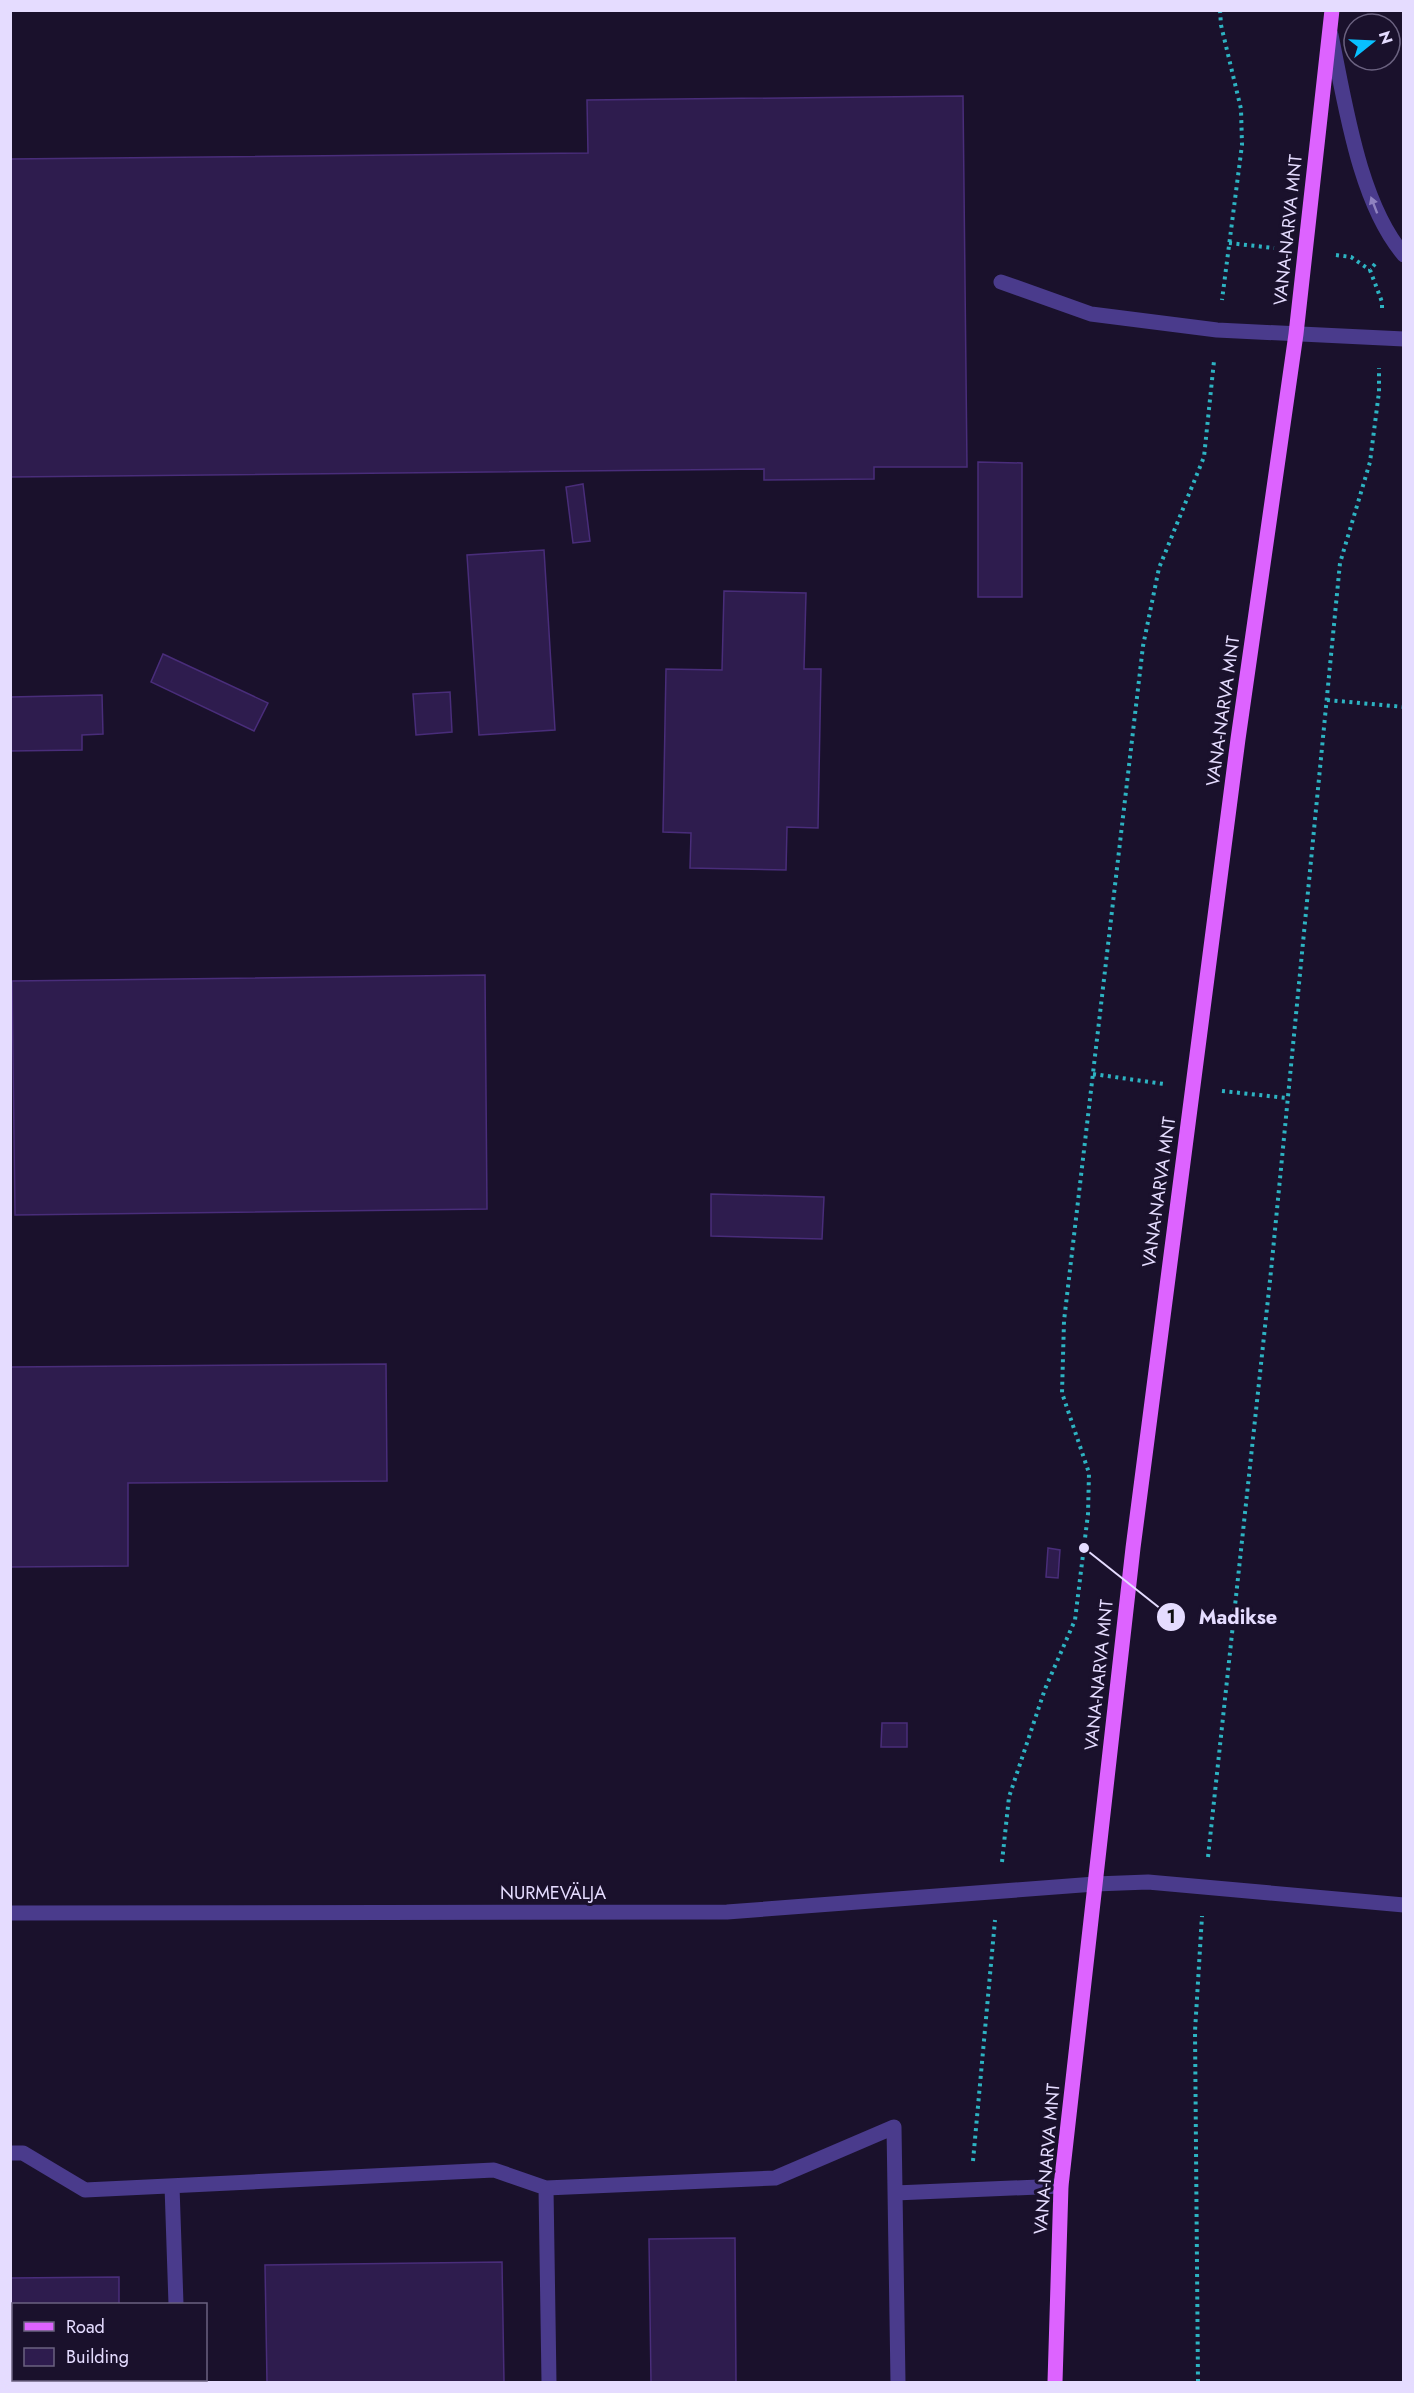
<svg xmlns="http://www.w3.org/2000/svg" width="1414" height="2393" viewBox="0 0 1414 2393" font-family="Jost,sans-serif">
<rect width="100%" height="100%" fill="#1a112c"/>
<!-- building -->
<path fill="#2e1c4e" stroke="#492d7a" stroke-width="1.5" d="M 963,96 L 967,467 L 874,467 L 874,479 L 764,480 L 764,469 L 10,477 L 10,159 L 588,153 L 587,100 Z
M 978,462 L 1022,463 L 1022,597 L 978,597 Z
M 583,484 L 590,541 L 573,543 L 566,487 Z
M 544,550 L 555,730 L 479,735 L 467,555 Z
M 724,591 L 806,593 L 804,669 L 821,669 L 818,828 L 787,827 L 786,870 L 690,868 L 691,833 L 663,832 L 666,669 L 722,670 Z
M 163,654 L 268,703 L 254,731 L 151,682 Z
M 450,692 L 452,732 L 416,735 L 413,694 Z
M 102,695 L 103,734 L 82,735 L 82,750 L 10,751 L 10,697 Z
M 485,975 L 487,1209 L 15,1215 L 12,981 Z
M 711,1194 L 824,1197 L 822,1239 L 711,1236 Z
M 386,1364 L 387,1481 L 128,1483 L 128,1566 L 10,1567 L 10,1367 Z
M 1048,1548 L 1060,1550 L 1058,1578 L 1046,1577 Z
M 882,1723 L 907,1723 L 907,1747 L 881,1747 Z
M 735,2238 L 736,2382 L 651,2382 L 649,2239 Z
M 502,2262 L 504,2382 L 267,2382 L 265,2265 Z
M 119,2277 L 119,2304 L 14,2304 L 14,2380 L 119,2380 L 119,2382 L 10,2382 L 10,2278 Z"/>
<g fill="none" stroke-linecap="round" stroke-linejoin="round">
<!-- path -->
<path stroke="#2db3c2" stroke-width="4" stroke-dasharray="3 4.5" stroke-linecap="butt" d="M 1220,10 L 1221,25 L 1241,109 L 1242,145 L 1222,300
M 1229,243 L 1274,248
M 1336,255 L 1351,257 L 1370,270
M 1375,264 L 1370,270 L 1382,302 L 1382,309
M 1327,700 L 1404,707
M 1093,1074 L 1164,1084
M 1222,1091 L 1287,1098
M 1208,1857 L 1271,1271 L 1340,563 L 1370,462 L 1379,392 L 1379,368
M 1002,1862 L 1009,1797 L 1045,1689 L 1075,1620 L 1088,1514 L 1089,1473 L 1062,1393 L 1064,1321 L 1143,646 L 1159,568 L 1204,457 L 1214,361
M 973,2161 L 995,1920
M 1198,2382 L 1195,2031 L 1202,1916"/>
<!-- minor -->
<path stroke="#4a3b8c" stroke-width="15" d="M 1331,35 C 1345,102 1359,203 1404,255
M 1001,282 L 1091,314 L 1217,330 L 1404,339
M 10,1913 L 727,1912 L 1095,1884 L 1148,1882 L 1404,1905
M 10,2153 L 23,2153 L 85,2190 L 494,2170 L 546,2188
M 172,2186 L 176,2304
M 895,2193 L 1061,2186
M 178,2380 L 178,2382
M 549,2382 L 546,2188 L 775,2178 L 894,2127 L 898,2382"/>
<!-- major -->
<path stroke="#dd63ff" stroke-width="15" d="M 1055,2382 L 1061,2186 L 1133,1548 L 1238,739 L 1296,334 L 1332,10"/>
</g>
<!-- one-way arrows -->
<defs><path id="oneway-solid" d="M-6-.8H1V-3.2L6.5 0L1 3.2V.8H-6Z" transform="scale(1.5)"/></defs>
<use fill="#9083c0" href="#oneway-solid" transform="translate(1374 205) rotate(-111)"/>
<g text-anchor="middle" stroke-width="6" stroke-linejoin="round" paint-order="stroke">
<!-- street labels -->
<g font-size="18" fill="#e5dcff" stroke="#1a112c">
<text transform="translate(1288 230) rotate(-84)" y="6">VANA-NARVA MNT</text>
<text transform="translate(1223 711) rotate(-82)" y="6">VANA-NARVA MNT</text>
<text transform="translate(1159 1192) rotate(-82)" y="6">VANA-NARVA MNT</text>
<text transform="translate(1099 1675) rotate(-84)" y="6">VANA-NARVA MNT</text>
<text x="553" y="1899">NURMEVÄLJA</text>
<text transform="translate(1047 2159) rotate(-85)" y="6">VANA-NARVA MNT</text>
</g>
</g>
<!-- callouts -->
<path fill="none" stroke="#e5dcff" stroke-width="2" d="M1084 1548L1171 1617"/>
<g fill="#e5dcff" stroke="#1a112c" stroke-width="2">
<circle cx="1084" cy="1548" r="6"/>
<circle cx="1171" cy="1617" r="15"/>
</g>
<g font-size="18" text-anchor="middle" font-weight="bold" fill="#111">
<text x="1171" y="1623">1</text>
</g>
<g font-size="20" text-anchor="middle" font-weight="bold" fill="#e5dcff" stroke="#1a112c" stroke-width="6" stroke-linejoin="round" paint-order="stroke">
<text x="1238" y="1624">Madikse</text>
</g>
<!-- border -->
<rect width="1414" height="2393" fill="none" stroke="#e5dcff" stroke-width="24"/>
<!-- legend -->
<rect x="12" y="2303" width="195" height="78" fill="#1a112c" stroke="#6b6280" stroke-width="1.5"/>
<rect x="24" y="2322" width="30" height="9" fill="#dd63ff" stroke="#6b6280" stroke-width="1.5"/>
<text x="66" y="2333" font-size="18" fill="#e5dcff">Road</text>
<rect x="24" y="2348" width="30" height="18" fill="#2e1c4e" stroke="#6b6280" stroke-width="1.5"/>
<text x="66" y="2363" font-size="18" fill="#e5dcff">Building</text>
<!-- north arrow -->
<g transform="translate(1372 42) rotate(72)"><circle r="28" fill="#1a112c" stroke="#6b6280" stroke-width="1.5"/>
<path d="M0-4.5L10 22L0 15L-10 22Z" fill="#08c0ff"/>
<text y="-9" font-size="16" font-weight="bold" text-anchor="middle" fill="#e5dcff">N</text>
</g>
</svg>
